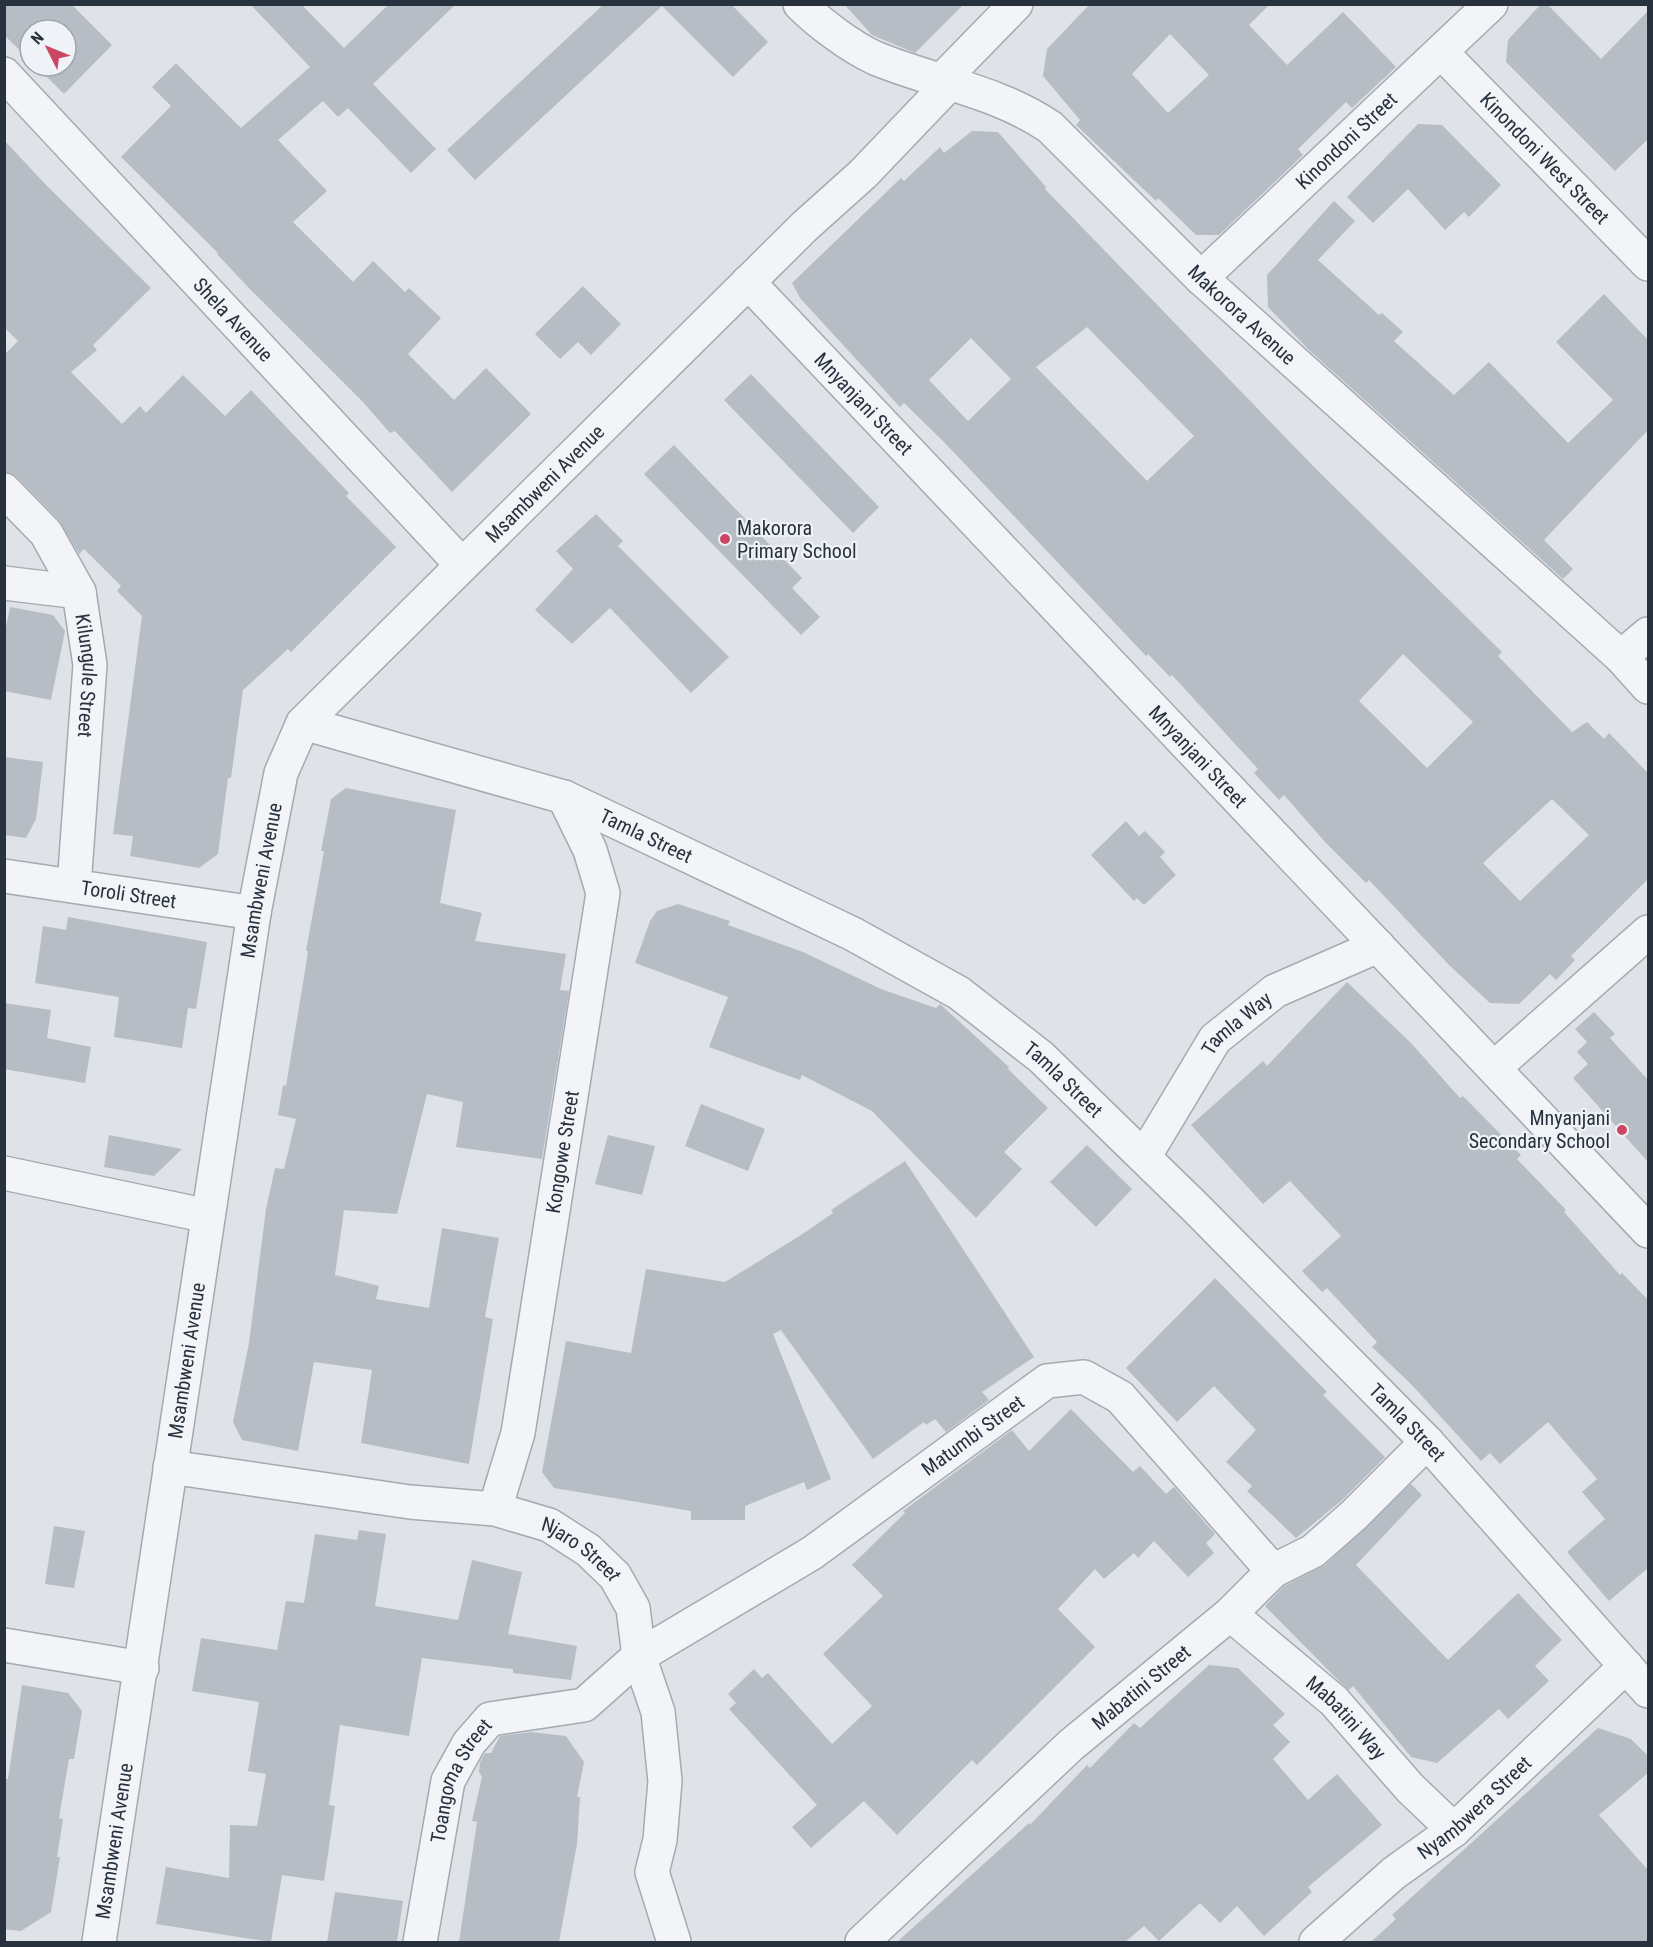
<svg xmlns="http://www.w3.org/2000/svg" width="1653" height="1947" viewBox="0 0 1653 1947" font-family="'Roboto Condensed',sans-serif">
<rect width="100%" height="100%" fill="#dfe3e8"/>
<!-- building -->
<path fill="#b7bdc5" fill-rule="evenodd" d="M 4,4 L 71,4 L 112,45 L 64,94 L 36,66 L 66,66 L 66,30 L 30,30 L 30,60 L 4,35 Z
M 250,4 L 301,4 L 344,48 L 389,4 L 456,4 L 373,84 L 436,149 L 411,173 L 348,108 L 338,117 L 323,101 L 278,140 L 327,191 L 293,222 L 353,282 L 373,261 L 405,292 L 409,288 L 441,318 L 408,354 L 454,400 L 486,368 L 531,414 L 452,492 L 395,431 L 390,433 L 363,402 L 247,286 L 217,254 L 218,253 L 121,157 L 171,106 L 152,87 L 176,63 L 241,128 L 310,67 Z
M 604,4 L 731,4 L 768,42 L 733,77 L 662,6 L 475,180 L 447,150 Z
M 844,4 L 964,4 L 915,53 L 872,35 Z
M 1090,4 L 1270,4 L 1249,25 L 1287,65 L 1343,12 L 1396,67 L 1352,108 L 1346,102 L 1298,149 L 1303,155 L 1219,235 L 1196,235 L 1158,198 L 1156,201 L 1076,125 L 1080,120 L 1043,76 L 1047,49 ZM 1170,34 L 1209,75 L 1168,113 L 1132,74 Z
M 1541,4 L 1547,4 L 1601,59 L 1648,11 L 1648,139 L 1615,171 L 1506,62 L 1508,40 Z
M 1418,124 L 1442,125 L 1501,185 L 1469,217 L 1464,212 L 1445,230 L 1408,189 L 1373,223 L 1347,197 Z
M 972,131 L 998,132 L 1046,187 L 1045,189 L 1317,470 L 1502,652 L 1498,656 L 1572,732 L 1587,722 L 1604,739 L 1609,733 L 1648,773 L 1648,879 L 1571,956 L 1575,960 L 1556,980 L 1550,974 L 1519,1004 L 1490,1003 L 1449,965 L 1369,880 L 1366,883 L 1325,842 L 1284,795 L 1279,800 L 1254,773 L 1258,769 L 1172,675 L 1170,677 L 1148,654 L 1146,656 L 945,443 L 904,403 L 900,407 L 800,298 L 792,283 L 901,178 L 904,181 L 940,147 L 944,153 ZM 1087,327 L 1194,436 L 1147,481 L 1036,367 ZM 971,338 L 1011,379 L 968,421 L 929,380 ZM 1403,654 L 1473,722 L 1427,768 L 1359,701 ZM 1552,799 L 1589,835 L 1520,901 L 1483,863 Z
M 4,140 L 48,187 L 151,288 L 93,345 L 97,350 L 71,372 L 122,424 L 140,406 L 146,413 L 183,375 L 225,416 L 251,390 L 349,493 L 346,496 L 396,547 L 291,652 L 288,649 L 243,690 L 231,778 L 228,778 L 218,854 L 199,868 L 130,856 L 133,836 L 113,834 L 142,616 L 117,591 L 121,586 L 84,549 L 79,554 L 59,520 L 17,477 L 4,472 L 4,355 L 18,341 L 4,327 Z
M 1334,201 L 1355,221 L 1318,260 L 1379,315 L 1382,313 L 1403,332 L 1394,341 L 1454,395 L 1489,362 L 1568,443 L 1613,400 L 1556,342 L 1604,294 L 1648,340 L 1648,430 L 1544,540 L 1573,569 L 1563,579 L 1308,349 L 1268,307 L 1267,275 Z
M 583,286 L 621,324 L 591,355 L 578,342 L 560,359 L 535,334 Z
M 751,374 L 879,507 L 853,533 L 724,400 Z
M 674,445 L 802,578 L 792,588 L 820,617 L 801,635 L 644,474 Z
M 596,514 L 623,541 L 618,546 L 729,657 L 691,693 L 610,608 L 572,644 L 535,610 L 573,569 L 556,551 Z
M 10,607 L 53,615 L 65,631 L 51,700 L 4,691 L 4,637 Z
M 4,757 L 43,762 L 36,819 L 26,838 L 4,835 Z
M 346,788 L 456,810 L 440,903 L 482,913 L 475,941 L 566,954 L 560,990 L 569,991 L 542,1159 L 456,1147 L 463,1102 L 427,1094 L 397,1214 L 344,1210 L 335,1275 L 379,1286 L 376,1299 L 429,1308 L 442,1228 L 499,1238 L 485,1317 L 493,1319 L 469,1464 L 361,1443 L 372,1370 L 314,1362 L 298,1451 L 242,1440 L 233,1422 L 249,1343 L 266,1209 L 275,1168 L 284,1169 L 296,1119 L 278,1115 L 283,1085 L 286,1086 L 304,977 L 308,951 L 306,951 L 324,851 L 321,851 L 331,799 Z
M 1126,821 L 1139,836 L 1145,831 L 1165,852 L 1160,857 L 1176,875 L 1144,905 L 1137,898 L 1134,901 L 1091,855 Z
M 678,904 L 730,921 L 728,925 L 803,952 L 881,989 L 936,1008 L 940,1004 L 1009,1067 L 1008,1069 L 1048,1108 L 1004,1152 L 1022,1169 L 976,1218 L 872,1111 L 802,1075 L 800,1080 L 709,1047 L 728,997 L 635,963 L 650,921 L 657,911 Z
M 68,917 L 207,942 L 196,1009 L 188,1008 L 182,1048 L 114,1037 L 119,997 L 35,983 L 43,926 L 66,930 Z
M 1347,982 L 1411,1043 L 1460,1098 L 1463,1096 L 1521,1155 L 1517,1159 L 1566,1210 L 1564,1212 L 1620,1275 L 1622,1273 L 1648,1300 L 1648,1568 L 1609,1601 L 1567,1552 L 1605,1519 L 1582,1492 L 1597,1479 L 1548,1422 L 1500,1464 L 1490,1453 L 1481,1461 L 1411,1384 L 1372,1347 L 1377,1342 L 1327,1288 L 1322,1292 L 1302,1271 L 1341,1236 L 1290,1181 L 1263,1204 L 1191,1125 L 1263,1061 L 1267,1066 Z
M 4,1003 L 51,1010 L 47,1038 L 91,1047 L 85,1083 L 4,1069 Z
M 1594,1012 L 1615,1034 L 1610,1038 L 1648,1080 L 1648,1162 L 1573,1078 L 1588,1064 L 1577,1052 L 1587,1042 L 1575,1029 Z
M 701,1104 L 765,1129 L 748,1171 L 685,1146 Z
M 109,1135 L 182,1149 L 154,1176 L 104,1167 Z
M 608,1135 L 655,1146 L 642,1195 L 595,1184 Z
M 1087,1145 L 1132,1189 L 1096,1227 L 1050,1182 Z
M 905,1161 L 1034,1357 L 982,1392 L 989,1400 L 946,1432 L 935,1419 L 926,1425 L 924,1422 L 873,1459 L 781,1330 L 773,1334 L 831,1479 L 807,1490 L 804,1482 L 745,1506 L 745,1520 L 691,1520 L 691,1511 L 554,1488 L 542,1472 L 566,1341 L 631,1353 L 646,1269 L 725,1282 L 801,1235 L 833,1213 L 831,1210 Z
M 1215,1278 L 1327,1392 L 1323,1395 L 1385,1457 L 1341,1501 L 1296,1538 L 1247,1491 L 1252,1486 L 1226,1462 L 1256,1430 L 1214,1386 L 1177,1422 L 1126,1368 Z
M 1071,1409 L 1133,1472 L 1140,1466 L 1166,1494 L 1174,1487 L 1215,1534 L 1206,1543 L 1214,1553 L 1188,1577 L 1154,1541 L 1138,1558 L 1134,1553 L 1104,1579 L 1095,1569 L 1058,1609 L 1095,1647 L 977,1765 L 972,1760 L 897,1835 L 864,1801 L 811,1848 L 792,1827 L 817,1805 L 729,1709 L 736,1703 L 728,1694 L 754,1669 L 762,1678 L 768,1673 L 832,1744 L 872,1706 L 823,1654 L 883,1596 L 852,1565 L 905,1513 L 903,1511 L 1012,1430 L 1029,1451 Z
M 1411,1484 L 1422,1495 L 1356,1565 L 1448,1660 L 1518,1593 L 1562,1640 L 1535,1666 L 1549,1681 L 1508,1719 L 1499,1709 L 1437,1763 L 1411,1757 L 1353,1686 L 1349,1690 L 1339,1681 L 1265,1606 L 1284,1586 L 1325,1565 Z
M 54,1526 L 85,1531 L 74,1588 L 45,1584 Z
M 359,1530 L 386,1534 L 375,1606 L 458,1620 L 472,1560 L 522,1572 L 508,1634 L 577,1646 L 571,1680 L 513,1673 L 513,1669 L 422,1658 L 409,1736 L 340,1725 L 329,1805 L 335,1806 L 324,1881 L 282,1875 L 271,1942 L 156,1924 L 166,1867 L 229,1878 L 230,1825 L 257,1826 L 266,1774 L 248,1771 L 259,1702 L 192,1691 L 201,1638 L 277,1650 L 286,1601 L 304,1603 L 315,1534 L 357,1540 Z
M 1209,1665 L 1238,1668 L 1285,1714 L 1273,1725 L 1290,1742 L 1273,1759 L 1308,1800 L 1337,1774 L 1382,1825 L 1308,1887 L 1312,1892 L 1264,1936 L 1237,1906 L 1220,1923 L 1200,1903 L 1159,1941 L 1144,1926 L 1125,1942 L 897,1942 L 1029,1823 L 1030,1825 L 1087,1765 L 1090,1768 L 1134,1723 L 1140,1728 Z
M 22,1685 L 68,1693 L 82,1711 L 74,1759 L 69,1759 L 59,1818 L 63,1819 L 57,1857 L 60,1857 L 51,1912 L 21,1931 L 4,1929 L 4,1779 L 8,1779 Z
M 1598,1728 L 1631,1739 L 1648,1756 L 1648,1773 L 1599,1815 L 1648,1870 L 1648,1942 L 1371,1942 L 1396,1919 L 1392,1915 Z
M 531,1732 L 566,1736 L 584,1762 L 577,1797 L 580,1797 L 577,1844 L 559,1942 L 459,1942 L 477,1822 L 472,1821 L 482,1777 L 479,1772 L 480,1762 L 485,1753 L 491,1753 L 500,1736 Z
M 335,1892 L 403,1901 L 397,1942 L 327,1942 Z"/>
<g fill="none" stroke-linecap="round" stroke-linejoin="round">
<!-- minor casing -->
<g stroke="#a4aab2" stroke-width="36">
<g id="minor">
<path id="s1" d="M 800,4 C 819,23 851,47 875,58 C 933,82 997,91 1050,127 L 1201,278 L 1621,657 L 1648,687"/>
<path id="s2" d="M 1442,53 L 1648,264"/>
<path id="s3" d="M 4,74 L 462,565"/>
<path d="M 940,82 L 1016,4"/>
<path id="s4" d="M 1201,278 L 1491,4"/>
<path id="s5" d="M 748,282 L 1648,1231"/>
<path id="s6" d="M 4,490 L 46,533 L 79,592 L 90,665 L 74,886"/>
<path d="M 4,583 L 79,592"/>
<path d="M 1621,657 L 1648,634"/>
<path id="s7" d="M 303,723 L 564,797 L 853,934 L 959,993 L 1041,1057 L 1196,1208 L 1427,1442 L 1648,1691"/>
<path id="s8" d="M 4,876 L 254,913"/>
<path d="M 1495,1067 L 1648,932"/>
<path id="s9" d="M 1144,1157 L 1215,1039 L 1275,991 L 1378,946"/>
<path d="M 4,1173 L 208,1216"/>
<path id="s10" d="M 170,1467 L 410,1502 L 495,1509 L 549,1525 L 588,1550 L 615,1576 L 633,1608 L 639,1656 L 658,1712 L 665,1781 L 660,1840 L 652,1872 L 674,1942"/>
<path id="s11" d="M 495,1509 L 518,1433 L 603,893 L 590,850 L 564,797"/>
<path id="s12" d="M 1230,1614 L 1334,1701 L 1410,1788 L 1454,1830"/>
<path d="M 4,1645 L 142,1668"/>
<path id="s13" d="M 99,1942 L 254,913 L 281,773 L 303,723 L 805,226 L 863,174 L 950,83"/>
<path id="s14" d="M 420,1942 L 448,1781 L 469,1743 L 490,1719 L 584,1705 L 639,1656 L 812,1553 L 1047,1381 L 1084,1377 L 1120,1397 L 1273,1571"/>
<path id="s15" d="M 862,1942 L 1071,1745 L 1230,1614 L 1273,1571 L 1313,1551 L 1354,1515 L 1427,1442"/>
<path id="s16" d="M 1316,1942 L 1394,1873 L 1454,1830 L 1626,1666"/>
</g>
</g>
<!-- minor -->
<use href="#minor" stroke="#f2f4f7" stroke-width="33"/>
</g>
<!-- markers -->
<g fill="#cb4662" stroke="#eff2f6" stroke-width="2">
<circle cx="725" cy="539" r="6"/>
<circle cx="1622" cy="1130" r="6"/>
</g>
<g text-anchor="middle" stroke-width="4.5" stroke-linejoin="round" paint-order="stroke">
<!-- street labels -->
<g font-size="20" fill="#28323f" stroke="#eff2f6">
<text dy="7" stroke="none"><textPath href="#s4" startOffset="200">Kinondoni Street</textPath></text>
<text dy="7" stroke="none"><textPath href="#s2" startOffset="147">Kinondoni West Street</textPath></text>
<text dy="7" stroke="none"><textPath href="#s1" startOffset="550">Makorora Avenue</textPath></text>
<text dy="7" stroke="none"><textPath href="#s3" startOffset="336">Shela Avenue</textPath></text>
<text dy="7" stroke="none"><textPath href="#s5" startOffset="168">Mnyanjani Street</textPath></text>
<text dy="7" stroke="none"><textPath href="#s13" startOffset="1578">Msambweni Avenue</textPath></text>
<text dy="7" stroke="none"><textPath href="#s6" startOffset="212">Kilungule Street</textPath></text>
<text dy="7" stroke="none"><textPath href="#s5" startOffset="654">Mnyanjani Street</textPath></text>
<text dy="7" stroke="none"><textPath href="#s7" startOffset="362">Tamla Street</textPath></text>
<text dy="7" stroke="none"><textPath href="#s13" startOffset="1074">Msambweni Avenue</textPath></text>
<text dy="7" stroke="none"><textPath href="#s8" startOffset="126">Toroli Street</textPath></text>
<text dy="7" stroke="none"><textPath href="#s9" startOffset="164">Tamla Way</textPath></text>
<text dy="7" stroke="none"><textPath href="#s7" startOffset="848">Tamla Street</textPath></text>
<text dy="7" stroke="none"><textPath href="#s11" startOffset="364">Kongowe Street</textPath></text>
<text dy="7" stroke="none"><textPath href="#s13" startOffset="588">Msambweni Avenue</textPath></text>
<text dy="7" stroke="none"><textPath href="#s7" startOffset="1334">Tamla Street</textPath></text>
<text dy="7" stroke="none"><textPath href="#s14" startOffset="808">Matumbi Street</textPath></text>
<text dy="7" stroke="none"><textPath href="#s10" startOffset="424">Njaro Street</textPath></text>
<text dy="7" stroke="none"><textPath href="#s15" startOffset="378">Mabatini Street</textPath></text>
<text dy="7" stroke="none"><textPath href="#s12" startOffset="156">Mabatini Way</textPath></text>
<text dy="7" stroke="none"><textPath href="#s14" startOffset="168">Toangoma Street</textPath></text>
<text dy="7" stroke="none"><textPath href="#s16" startOffset="208">Nyambwera Street</textPath></text>
<text dy="7" stroke="none"><textPath href="#s13" startOffset="102">Msambweni Avenue</textPath></text>
</g>
<!-- poi labels -->
<g font-size="20" fill="#28323f" stroke="#eff2f6" text-anchor="start">
<text x="737" y="535">Makorora<tspan x="737" dy="23">Primary School</tspan></text>
<text x="1610" y="1125" text-anchor="end">Mnyanjani<tspan x="1610" dy="23">Secondary School</tspan></text>
</g>
</g>
<!-- border -->
<rect width="1653" height="1947" fill="none" stroke="#28323f" stroke-width="12"/>
<!-- north arrow -->
<g transform="translate(48 48) rotate(313)"><circle r="28" fill="#eff2f6" stroke="#9fa5ad" stroke-width="1.5"/>
<path d="M0-4.5L10 22L0 15L-10 22Z" fill="#cb4662"/>
<text y="-9" font-size="16" font-weight="bold" text-anchor="middle" fill="#28323f">N</text>
</g>
</svg>
